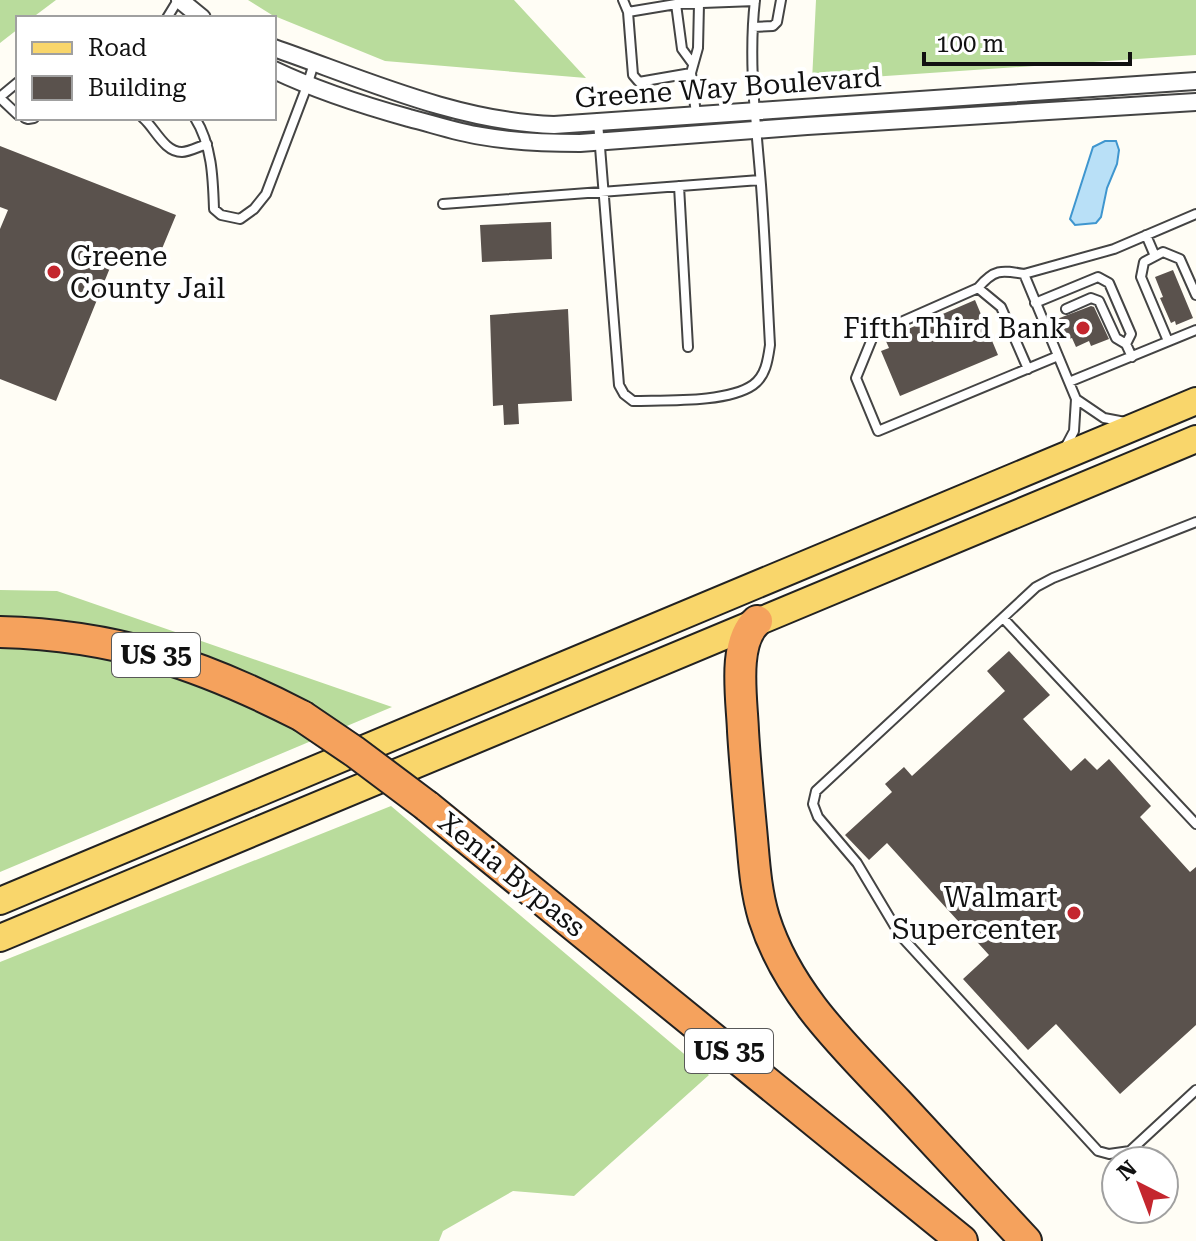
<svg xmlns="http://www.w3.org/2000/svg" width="1196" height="1241" viewBox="0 0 1196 1241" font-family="'Roboto Serif',serif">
<rect width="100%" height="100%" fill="#fffdf5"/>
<!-- forest -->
<path fill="#b9dc9c" d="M 0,0 L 56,0 L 32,18 L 18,18 L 18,29 L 0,43 Z
M 248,0 L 514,0 L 586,78 L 385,61 L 272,15 Z
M 816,0 L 1196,0 L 1196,55 L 812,81 Z
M 0,590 L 57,591 L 392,707 L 0,872 Z
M 391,806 L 709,1075 L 574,1196 L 513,1191 L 443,1231 L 439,1241 L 0,1241 L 0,962 Z"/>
<!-- water -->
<path fill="#b9e0f7" stroke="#3f96cf" stroke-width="2" d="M 1105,141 L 1116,141 L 1119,150 L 1117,164 L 1107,188 L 1101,217 L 1096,223 L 1075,225 L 1070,219 L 1093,147 Z"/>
<!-- building -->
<path fill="#5a524d" d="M 0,146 L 176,215 L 154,268 L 116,253 L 56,401 L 0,379 L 0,229 L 8,210 L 0,207 Z
M 551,222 L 552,259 L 482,262 L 480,225 Z
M 1173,270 L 1193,318 L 1176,325 L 1175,321 L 1171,323 L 1160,298 L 1163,297 L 1155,277 Z
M 975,300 L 998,355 L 900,396 L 881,351 L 889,348 L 885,339 Z
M 1091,306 L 1094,307 L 1109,339 L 1091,346 L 1089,341 L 1076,347 L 1072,338 L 1066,340 L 1057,319 Z
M 568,309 L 572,401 L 518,404 L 519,424 L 504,425 L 503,405 L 493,406 L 490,315 Z
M 1009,651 L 1050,695 L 1023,719 L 1071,771 L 1085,758 L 1097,770 L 1109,759 L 1151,806 L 1140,817 L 1190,872 L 1196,867 L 1196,1025 L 1120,1094 L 1056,1024 L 1028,1050 L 963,979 L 989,955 L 887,843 L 869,860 L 845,835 L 892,792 L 885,784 L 904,767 L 912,776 L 1005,691 L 987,671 Z"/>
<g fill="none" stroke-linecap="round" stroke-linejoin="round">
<!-- service casing -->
<g stroke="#444" stroke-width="12">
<path id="service" d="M 623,0 L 628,12 L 633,75 L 639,82 L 691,73
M 676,4 L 682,49 L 693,64
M 628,12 L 676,4 L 755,1
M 167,18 L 178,0
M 753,27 L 773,26 L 777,22 L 781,0
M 0,97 L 18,82
M 0,98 L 18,115
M 696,114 L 691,73 L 698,48 L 699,4
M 25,118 L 28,119 L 34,118
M 143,118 C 155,128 164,152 182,152 C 189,152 200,146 207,144
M 195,118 C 212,145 213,178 214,209 L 221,215 L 240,219 L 254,209 L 266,194 L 307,86 L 314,63
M 598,122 L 619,385 L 624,394 L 633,401 C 666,400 727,403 753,385 C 766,376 768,359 770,345 C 767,291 765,238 761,185 C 756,123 748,61 755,0
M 679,186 L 688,347
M 443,204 L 760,180
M 1146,235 L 1155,256
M 1024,274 C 1001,270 994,269 978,288 L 874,334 L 856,378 L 878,431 L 1058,356
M 978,288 L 1001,307 L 1028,369
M 1035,303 L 1098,277 L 1109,283 L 1131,334 L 1126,344
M 1066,309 L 1091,298 L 1099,301 L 1116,338 L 1126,344 L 1132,357
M 1168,341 L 1141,277 L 1144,262 L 1163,252 L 1180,259 L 1196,295
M 1069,382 L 1196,330
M 1076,399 L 1104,418 L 1125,422
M 1066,446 L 1074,431 L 1076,399 L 1024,274 L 1114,249 L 1196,214
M 1196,522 L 1053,578 L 1036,587 L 816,791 L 813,804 L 818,817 L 857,863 L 900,935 L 1098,1151 L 1109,1154 L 1130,1151 L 1196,1090
M 1003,618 L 1196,824"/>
</g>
<!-- minor casing -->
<g stroke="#444" stroke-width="20">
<path id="minor" d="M 180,0 L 202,18
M 274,48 C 363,79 458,122 554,125 L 1196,81
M 274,70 C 318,91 362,105 409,118 C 433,124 456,132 481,136 C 514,142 547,143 580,143 L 807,126 L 1196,102"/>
</g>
<!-- primary casing -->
<g stroke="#222" stroke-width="30">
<path id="primary" d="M 0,901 L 1196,401
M 0,938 L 1196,439"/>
</g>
<!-- motorway casing -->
<g stroke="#222" stroke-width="34">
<path id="motorway" d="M 757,621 C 732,643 742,700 743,731 C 745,764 748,796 751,828 C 754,859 755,888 764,918 C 788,994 845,1047 898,1103 C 941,1149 983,1195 1026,1241
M 0,632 C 115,635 201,664 302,716
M 427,806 L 962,1241"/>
</g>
<!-- service -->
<use href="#service" stroke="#fff" stroke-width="8"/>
<!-- minor -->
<use href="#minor" stroke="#fff" stroke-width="16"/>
<!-- primary -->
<use href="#primary" stroke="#f9d66b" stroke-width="26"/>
<!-- motorway -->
<use href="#motorway" stroke="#f5a25d" stroke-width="30"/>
<!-- motorway-bridge casing -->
<g stroke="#222" stroke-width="34" stroke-linecap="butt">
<path id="motorway-bridge" d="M 302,716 L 355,752 L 427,806"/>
</g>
<!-- motorway-bridge -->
<use href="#motorway-bridge" stroke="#f5a25d" stroke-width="30"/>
</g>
<!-- markers -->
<g fill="#c4262e" stroke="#fff" stroke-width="3">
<circle cx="54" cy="272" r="8"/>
<circle cx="1083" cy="328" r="8"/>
<circle cx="1074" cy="913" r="8"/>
</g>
<g text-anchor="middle" stroke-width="8" stroke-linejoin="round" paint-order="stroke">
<!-- shield labels -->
<g fill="#fff" stroke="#585858" stroke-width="2">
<rect x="112" y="633" width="88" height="44" rx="6"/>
<rect x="685" y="1029" width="88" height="44" rx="6"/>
</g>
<g font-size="26" font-weight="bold" fill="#111">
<text x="156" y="664">US 35</text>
<text x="729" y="1060">US 35</text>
</g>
<!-- street labels -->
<g font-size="28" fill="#111" stroke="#fff">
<text transform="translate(728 87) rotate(-4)" y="10">Greene Way Boulevard</text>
<text transform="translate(512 874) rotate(39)" y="10">Xenia Bypass</text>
</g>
<!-- poi labels -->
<g font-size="28" fill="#111" stroke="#fff" text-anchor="end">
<text x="70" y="266" text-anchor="start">Greene<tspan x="70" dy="32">County Jail</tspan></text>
<text x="1067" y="338">Fifth Third Bank</text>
<text x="1058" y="907">Walmart<tspan x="1058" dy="32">Supercenter</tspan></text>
</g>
</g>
<!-- legend -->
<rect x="16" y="16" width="260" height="104" fill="#ffffff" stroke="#a0a0a0" stroke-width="2"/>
<rect x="32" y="42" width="40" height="12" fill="#f9d66b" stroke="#a0a0a0" stroke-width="2"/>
<text x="88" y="56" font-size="24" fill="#111111">Road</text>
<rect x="32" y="76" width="40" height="24" fill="#5a524d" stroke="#a0a0a0" stroke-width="2"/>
<text x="88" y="96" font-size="24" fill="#111111">Building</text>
<!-- north arrow -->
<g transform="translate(1140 1185) rotate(318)"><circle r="38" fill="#ffffff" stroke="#a0a0a0" stroke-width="2"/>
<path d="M0-6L14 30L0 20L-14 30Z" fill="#c4262e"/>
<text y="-12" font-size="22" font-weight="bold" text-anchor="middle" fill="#111111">N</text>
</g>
<!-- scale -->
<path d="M924 52v12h206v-12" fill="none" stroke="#111111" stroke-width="4"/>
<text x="936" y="52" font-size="24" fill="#111111" stroke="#ffffff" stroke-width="6" paint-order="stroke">100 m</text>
</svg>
